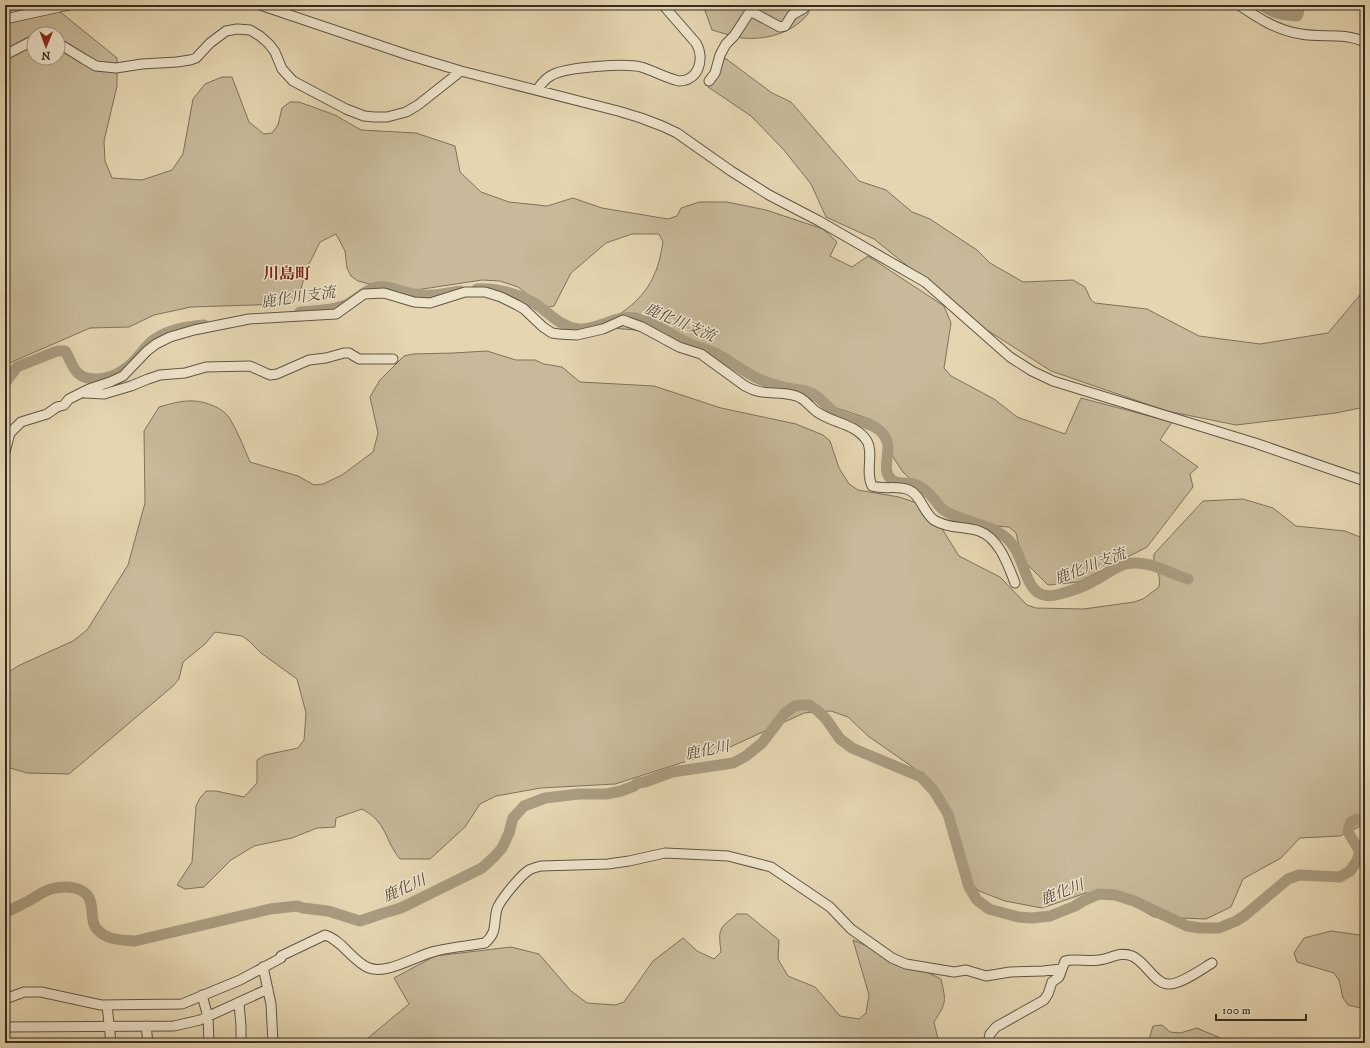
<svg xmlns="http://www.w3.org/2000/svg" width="1370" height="1048" viewBox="0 0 1370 1048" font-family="'IM FELL DW Pica','Noto Serif JP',serif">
<rect width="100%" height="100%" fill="#e5d6b1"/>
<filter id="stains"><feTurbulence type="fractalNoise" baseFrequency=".005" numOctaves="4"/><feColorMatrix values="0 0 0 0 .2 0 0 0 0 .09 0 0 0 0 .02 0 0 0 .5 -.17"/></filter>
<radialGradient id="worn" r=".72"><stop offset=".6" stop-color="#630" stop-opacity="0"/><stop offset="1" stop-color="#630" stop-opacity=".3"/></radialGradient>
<!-- green -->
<path fill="#c7b999" stroke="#7e725e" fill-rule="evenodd" d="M 5,5 L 41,5 L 5,15 Z
M 703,5 L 809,5 C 811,13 806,17 800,22 C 785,35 762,40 742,38 C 732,36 722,33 712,30 Z
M 59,11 L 117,58 L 117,86 L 104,141 L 105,161 L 112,178 L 142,180 L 172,170 L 183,154 L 193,99 L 205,84 L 222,77 L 232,77 L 249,122 L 264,134 L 272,133 L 278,125 L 282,108 L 290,102 L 299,102 L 335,115 L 361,130 L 416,133 L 455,146 L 460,172 L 481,192 L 509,202 L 547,206 L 573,198 L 602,208 L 668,219 L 677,216 L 681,208 L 699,202 L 727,202 L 766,210 L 823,229 L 837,242 L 830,256 L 852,267 L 868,256 L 944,306 L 951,323 L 944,368 L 951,376 L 994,399 L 1017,417 L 1065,434 L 1081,398 L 1172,422 L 1160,440 L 1198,467 L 1190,474 L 1193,487 L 1147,547 L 1079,582 L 1048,585 L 1022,559 L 1016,533 L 1009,527 L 956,523 L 903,472 L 893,457 L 884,432 L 870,419 L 778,389 L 715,349 L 658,332 L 611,328 L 605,321 C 625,314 646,295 654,275 C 659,265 661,253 663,242 L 659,234 L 632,234 L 606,243 L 571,273 L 554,306 L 545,308 L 518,287 L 500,281 L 482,280 L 416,290 L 385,288 L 358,281 L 351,276 L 347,268 L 345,251 L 336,234 L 320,242 L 307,268 L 299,295 L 284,304 L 191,307 L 154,315 L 129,327 L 90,328 L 5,365 L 5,24 ZM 34,34 L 58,34 L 58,58 L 34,58 Z
M 725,58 L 772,93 L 791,102 L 859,181 L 886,190 L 912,212 L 930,219 L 977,250 L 990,263 L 1023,282 L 1073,280 L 1085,287 L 1091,300 L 1095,303 L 1147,309 L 1199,336 L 1260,344 L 1328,333 L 1365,289 L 1365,407 L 1336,413 L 1236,425 L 1167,411 L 1051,371 L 987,330 L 874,239 L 826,217 L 811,184 L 783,149 L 751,116 L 708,87 Z
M 487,351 L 516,360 L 535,360 L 544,364 L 562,367 L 580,382 L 654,386 L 721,408 L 796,424 L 823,435 L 830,441 L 839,468 L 849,484 L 858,490 L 899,497 L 917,503 L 939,524 L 959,556 L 1000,577 L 1027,605 L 1036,608 L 1084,609 L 1134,602 L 1143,599 L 1159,587 C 1162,571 1152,569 1154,554 L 1203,501 L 1243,499 L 1273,508 L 1296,526 L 1345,531 L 1365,539 L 1365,824 L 1340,836 L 1300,838 L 1281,858 L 1243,879 L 1231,907 L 1206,919 L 1154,917 L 1122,899 L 1104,893 L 1086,893 L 1042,908 L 1005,901 L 979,891 L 966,878 L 962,860 L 933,790 L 914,768 L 868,736 L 848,717 L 831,711 L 804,713 L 728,748 L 615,784 L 541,788 L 496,796 L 480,804 L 465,827 L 430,859 L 400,859 C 384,840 388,823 362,809 L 336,818 L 335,827 L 317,828 L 292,838 L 254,846 L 231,860 L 204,887 L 185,889 L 177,885 L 192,862 L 196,806 L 200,798 L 206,791 L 216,791 L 244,797 L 257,783 L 257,760 L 265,755 L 298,748 L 304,740 L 306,713 L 297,679 L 261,653 L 249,641 L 242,636 L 215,632 L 205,644 L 183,662 L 179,679 L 173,686 L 69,774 L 27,773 L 10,768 L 5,771 L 5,674 L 20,665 L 73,641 L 87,630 L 128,565 L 145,503 L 144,431 L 159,407 C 180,401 195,397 216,407 C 222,410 226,413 230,419 C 238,432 244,448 250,462 L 298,476 L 314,485 L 323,484 L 342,475 L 373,452 L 378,433 L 370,397 L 380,380 L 404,356 L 413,354 L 453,353 Z
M 737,914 L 747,914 L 779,940 L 778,959 L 788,976 L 815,987 L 840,1016 L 859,1019 L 866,1013 L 869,995 L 853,940 L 933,975 L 941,979 C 946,1002 947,1002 934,1022 L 939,1043 L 362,1043 L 409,1004 L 394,978 L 435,956 L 511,947 L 539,954 L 571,991 L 587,1003 L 615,1005 L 624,1002 L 653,961 L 683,938 L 697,951 L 714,959 L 721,952 C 718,928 719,929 737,914 Z
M 1331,931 L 1360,935 L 1365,939 L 1365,1009 L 1348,1005 L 1343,998 L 1339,980 L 1334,973 L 1297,962 L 1294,953 L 1304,938 Z
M 1162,1025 L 1170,1032 L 1180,1033 L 1197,1028 L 1225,1040 L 1228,1043 L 1148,1043 L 1153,1026 Z"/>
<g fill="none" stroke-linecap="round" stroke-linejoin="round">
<!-- river -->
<path stroke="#a99c80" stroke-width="11" d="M 1262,5 C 1274,14 1282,15 1297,16 C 1300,12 1299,9 1296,5
M 477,289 C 493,287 520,294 534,303 C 549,312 560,327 578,329 C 598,331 616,314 636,318 C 656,323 672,336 690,344 C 698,348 707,349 715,353 C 730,360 743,372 759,379 C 768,383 778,386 788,388 C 794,390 802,389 809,392 C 821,396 827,409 839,415 C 852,422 867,420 879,430 C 899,446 877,468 892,480 C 899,486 910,481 917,485 C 924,488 929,493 934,499 C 938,503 939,508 945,511 C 963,522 987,523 1004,536 C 1024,550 1023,584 1039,593 C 1046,597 1052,596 1060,594 C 1071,591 1082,588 1092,582 C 1103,577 1114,567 1126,564 C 1148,559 1168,573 1188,579
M 300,312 C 314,311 330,311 343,306 C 356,302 364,289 378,287 C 391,285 401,292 414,294 C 429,297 444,294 460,291
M 5,383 L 17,367 L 57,351 L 65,351 C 70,358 72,369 79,374 C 84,378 90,379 96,379 C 112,379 125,371 136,359 C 142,353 147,344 155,339 C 169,329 187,327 204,325
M 5,913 C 14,908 23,904 32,899 C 38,895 44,891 51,889 C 66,885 88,886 91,904 C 93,912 91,922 96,928 C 105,940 121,940 135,941 L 270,909 L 297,906 L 303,908 L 328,911 L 360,921 L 384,913 L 401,908 L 482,868 L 495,856 L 502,848 L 509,833 L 513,818 L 524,806 L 545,798 L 579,794 L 607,794 L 621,791 L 634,786 L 638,783 L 645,782 L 672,772 L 733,763 L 746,756 L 762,743 L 785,713 L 795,706 L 801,705 L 809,705 L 818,711 L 826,719 L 840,739 L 852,748 L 921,777 L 934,791 L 948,814 L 969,887 L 977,900 L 989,909 L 1018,917 L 1032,918 L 1050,916 L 1075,906 L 1083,901 L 1099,894 L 1115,895 L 1134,901 L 1187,926 L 1200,928 L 1219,928 L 1236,921 L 1244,916 L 1288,879 L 1299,875 L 1340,877 L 1350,871 L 1357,861 L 1359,855 L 1359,850 L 1348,832 L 1349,827 L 1351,822 L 1355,820 L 1360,819 L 1365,822"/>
<!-- minor casing -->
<g stroke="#605646" stroke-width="11">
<path id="minor" d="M 260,5 L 408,55 L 461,71 L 618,111 L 641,118 L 662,126 L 677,133 L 694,145 L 731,171 L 769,195 L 819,221 L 925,282 L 1010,357 L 1032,371 L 1053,381 L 1255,443 L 1365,481
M 1239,5 C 1258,18 1278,31 1301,34 C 1323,38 1343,32 1365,42
M 5,19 L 69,5
M 58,43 L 84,59 L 96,66 L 116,68 L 142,64 L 177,62 L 190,60 L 196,58 L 210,43 L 226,31 L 237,29 L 250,30 L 260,36 L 269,44 L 275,52 L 282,69 L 293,81 L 346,109 L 364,116 L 374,117 L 387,117 L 406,112 L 418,105 L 461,71
M 5,55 L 34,40
M 709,81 L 715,73 L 720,55 L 726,44 L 734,36 L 749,13 L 754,13 L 780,27 L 785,26 L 792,15 L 804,8 L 806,5
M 537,90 C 541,84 546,78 552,75 C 567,67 625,63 641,67 C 654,71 666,78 679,81 C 699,81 705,58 696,43 L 663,5
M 85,393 L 104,394 L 131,386 L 148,379 L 160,375 L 185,373 L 206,367 L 250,366 L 270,375 L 277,374 L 309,360 L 326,358 L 344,353 L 349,353 L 359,359 L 393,359
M 5,452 L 10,433 L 21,422 L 47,414 L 57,407 L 64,405 L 69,399 L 89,389 L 110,382 L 123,376 L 147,351 L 156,344 L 170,337 L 194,330 L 249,319 L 336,314 L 364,294 L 384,293 L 414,302 L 430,303 L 465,292 L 485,292 L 501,297 L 517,305 L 524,309 L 543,327 L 552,333 L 559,334 L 577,335 L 603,329 L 623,320 L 628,322 L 642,327 L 679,347 L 701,354 L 745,386 C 764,397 778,390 796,396 C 804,398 810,407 817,412 C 834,424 855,423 867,441 C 874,453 865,472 872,486 C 884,490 897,485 909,490 C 921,495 923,512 934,520 C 948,529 964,526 979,531 C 999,538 1008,565 1015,583
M 263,967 L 271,1004 L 273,1043
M 202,995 L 208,1017 L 209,1043
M 5,999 L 24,992 L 41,992 L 101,1005 L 182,1004 L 240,980 L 281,958 L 281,956 L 325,935 C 342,940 353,962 369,968 C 388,975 417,955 436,951 C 452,947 468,946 485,943 C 498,932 493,923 497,909 C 500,900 521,875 529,870 C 533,868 537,867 541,866 L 608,864 L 629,861 L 665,853 L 728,856 L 771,867 L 830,907 L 851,929 L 892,958 L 906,964 L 954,972 L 966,970 L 986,976 L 1010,972 L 1043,971 L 1061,969
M 239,1003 L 241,1026 L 241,1043
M 107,1005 L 111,1043
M 146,1026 L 148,1043
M 5,1027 L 174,1026 L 200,1020 L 268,989
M 988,1043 L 990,1034 L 996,1027 L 1044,1000 L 1048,994 L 1052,982 L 1059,977 L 1065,961 C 1075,958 1088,962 1099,960 C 1110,959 1120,951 1132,956 C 1145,961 1154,983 1168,984 C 1180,985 1202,969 1212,963"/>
</g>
<!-- minor -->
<use href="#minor" stroke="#eee4cc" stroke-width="9"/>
</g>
<g text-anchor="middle" stroke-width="3" stroke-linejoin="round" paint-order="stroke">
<!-- water labels -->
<g font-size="15" font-style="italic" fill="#51483a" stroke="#eee4cc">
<text transform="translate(298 297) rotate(-8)" y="5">鹿化川支流</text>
<text transform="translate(680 322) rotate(23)" y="5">鹿化川支流</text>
<text transform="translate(1090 566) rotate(-21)" y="5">鹿化川支流</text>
<text transform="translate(707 750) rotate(-11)" y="5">鹿化川</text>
<text transform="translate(404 888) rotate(-24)" y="5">鹿化川</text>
<text transform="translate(1062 892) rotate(-21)" y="5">鹿化川</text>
</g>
<!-- quarter labels -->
<g font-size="16" font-weight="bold" fill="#7a1f14" stroke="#eee4cc">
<text x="287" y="279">川島町</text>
</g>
</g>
<!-- margin -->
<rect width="1370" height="1048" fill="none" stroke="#e5d6b1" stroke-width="20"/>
<rect x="6" y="6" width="1358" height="1036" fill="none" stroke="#342c22" stroke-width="2"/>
<rect x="10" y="10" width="1350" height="1028" fill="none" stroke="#342c22"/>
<!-- north arrow -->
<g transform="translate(46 46) rotate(181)"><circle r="19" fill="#eee4cc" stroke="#a49a88"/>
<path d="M0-3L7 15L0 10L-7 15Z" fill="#8f2418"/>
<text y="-6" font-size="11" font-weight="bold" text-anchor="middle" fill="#342c22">N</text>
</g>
<!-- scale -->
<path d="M1216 1014v6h90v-6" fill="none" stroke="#342c22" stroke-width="2"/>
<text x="1222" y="1014" font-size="12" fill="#342c22" stroke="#eee4cc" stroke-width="3" paint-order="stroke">100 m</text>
<rect width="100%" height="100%" filter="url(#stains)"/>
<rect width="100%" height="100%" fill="url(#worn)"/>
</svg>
